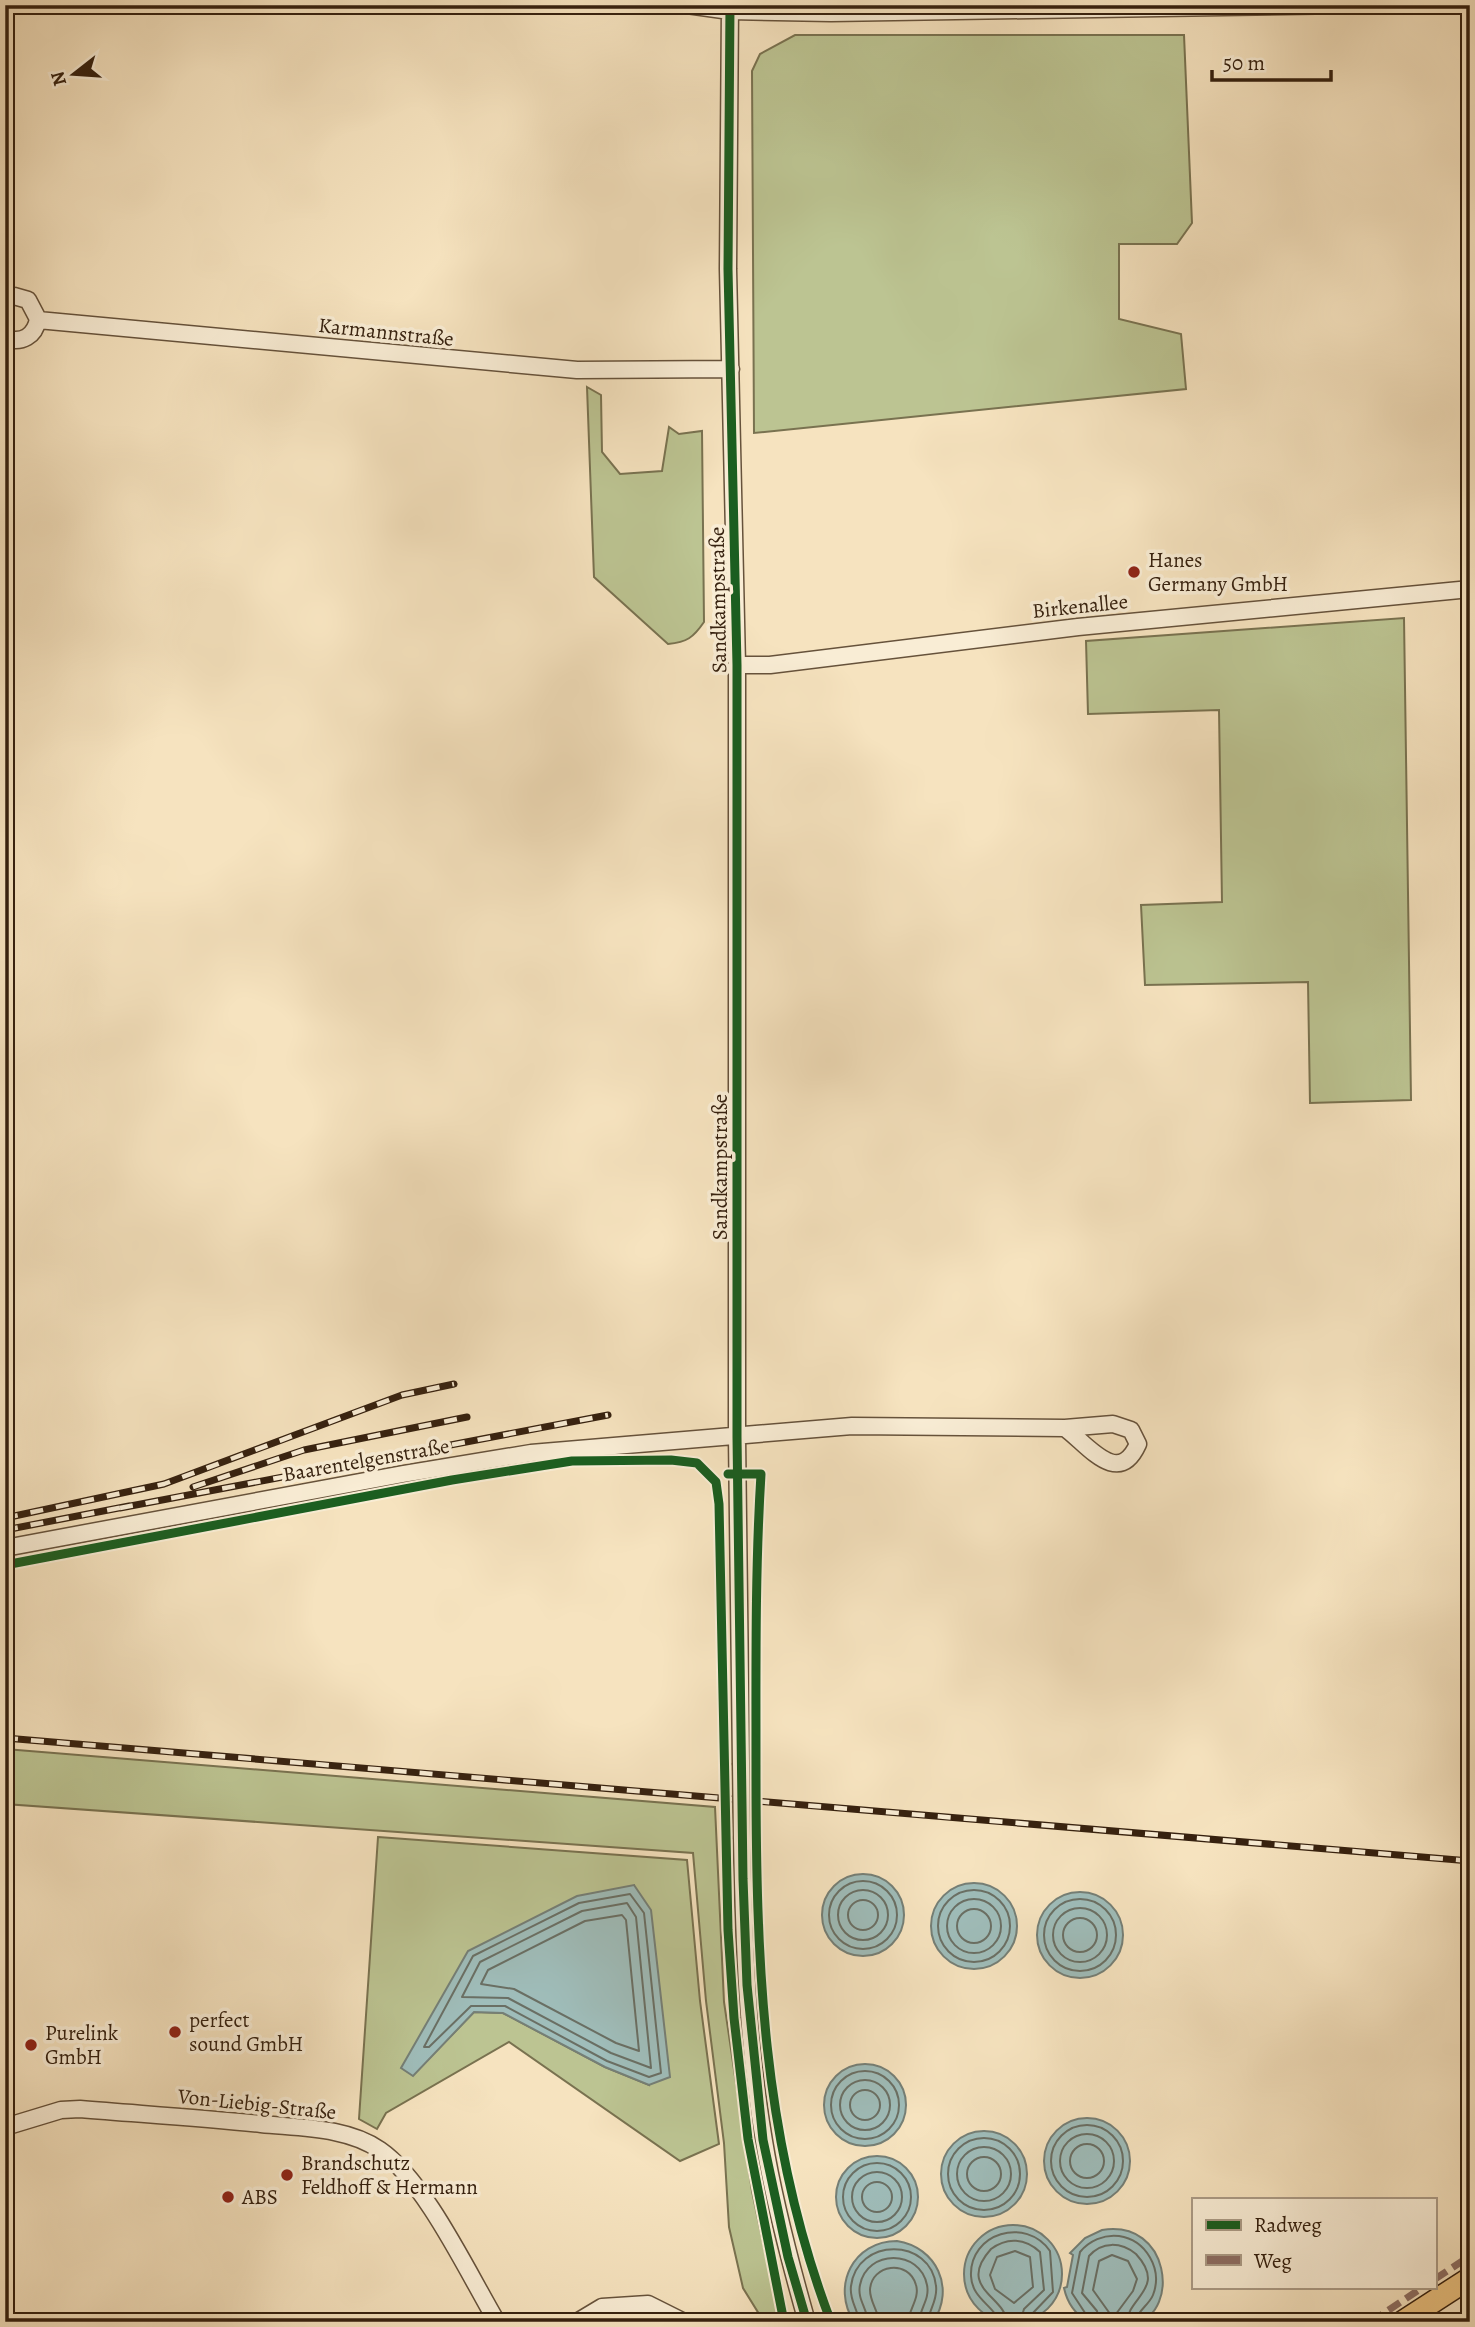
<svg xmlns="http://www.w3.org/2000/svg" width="1475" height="2327" viewBox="0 0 1475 2327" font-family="Alegreya,serif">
<rect width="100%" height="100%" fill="#f6e3bf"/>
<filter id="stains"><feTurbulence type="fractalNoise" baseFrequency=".00286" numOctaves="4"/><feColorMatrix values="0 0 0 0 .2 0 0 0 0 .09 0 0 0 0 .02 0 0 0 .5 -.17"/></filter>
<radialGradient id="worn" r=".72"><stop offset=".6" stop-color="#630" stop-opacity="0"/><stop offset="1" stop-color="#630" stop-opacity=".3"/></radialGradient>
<!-- green -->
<path fill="#bcc492" stroke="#797250" stroke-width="2" fill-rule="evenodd" d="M 795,35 L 1184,35 L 1192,223 L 1177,244 L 1119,244 L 1119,319 L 1181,334 L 1186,389 L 754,433 L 752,71 L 760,54 Z
M 587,387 L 601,395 L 602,452 L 620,474 L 662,471 L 669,427 L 679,434 L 702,431 L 704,622 C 693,638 687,642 668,644 L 594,577 Z
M 1404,618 L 1411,1100 L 1310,1103 L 1308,982 L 1145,985 L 1141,905 L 1222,902 L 1219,710 L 1088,714 L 1086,641 Z
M 5,1749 L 715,1807 L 724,2002 L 752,2191 L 780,2322 L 764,2322 L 743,2288 L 729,2227 L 724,2143 L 706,2001 L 693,1853 L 5,1804 Z
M 378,1837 L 687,1860 L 700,2001 L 719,2144 L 680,2161 L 509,2042 L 386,2113 L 377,2129 L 359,2119 ZM 634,1886 L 649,2085 L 605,2067 L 503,2013 L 474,2012 L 413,2075 L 402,2068 Z"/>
<!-- water -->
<path fill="#9fbdba" stroke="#757f76" stroke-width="2" d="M822 1915a41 41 0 1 1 82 0a41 41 0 1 1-82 0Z
M931 1926a43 43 0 1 1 86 0a43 43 0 1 1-86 0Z
M 634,1885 L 651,1910 L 670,2077 L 649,2085 L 605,2067 L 503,2013 L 474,2012 L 413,2076 L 401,2068 L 468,1951 L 577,1896 Z
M1037 1935a43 43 0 1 1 86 0a43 43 0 1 1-86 0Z
M824 2105a41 41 0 1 1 82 0a41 41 0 1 1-82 0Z
M1044 2161a43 43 0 1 1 86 0a43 43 0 1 1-86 0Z
M941 2174a43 43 0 1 1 86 0a43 43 0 1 1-86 0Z
M836 2197a41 41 0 1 1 82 0a41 41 0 1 1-82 0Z
M964 2274a49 49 0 1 1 98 0a49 49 0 1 1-98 0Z
M 1102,2230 C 1171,2219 1179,2312 1137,2322 C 1123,2325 1103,2322 1088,2322 C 1075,2314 1067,2302 1064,2288 L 1067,2287 L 1073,2255 L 1070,2253 L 1085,2238 Z
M 897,2241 C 936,2247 956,2288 933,2322 L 854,2322 C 831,2286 853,2241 897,2241 Z"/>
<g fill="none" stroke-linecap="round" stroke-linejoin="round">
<!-- shore -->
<path stroke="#6a6f64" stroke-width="2" d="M829 1915a34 34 0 1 1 68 0a34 34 0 1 1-68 0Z
M838 1915a25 25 0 1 1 50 0a25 25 0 1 1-50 0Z
M938 1926a36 36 0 1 1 72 0a36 36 0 1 1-72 0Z
M 630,1894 L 644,1913 L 661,2073 L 649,2077 L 607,2061 L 505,2006 L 471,2006 L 429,2047 L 424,2047 L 473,1956 L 579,1903 Z
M947 1926a27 27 0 1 1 54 0a27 27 0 1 1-54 0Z
M1044 1935a36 36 0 1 1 72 0a36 36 0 1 1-72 0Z
M848 1915a15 15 0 1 1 30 0a15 15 0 1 1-30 0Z
M 627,1903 L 636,1917 L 651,2068 L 611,2053 L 508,1998 L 462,1997 L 480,1962 L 582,1911 Z
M1053 1935a27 27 0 1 1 54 0a27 27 0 1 1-54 0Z
M957 1926a17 17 0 1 1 34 0a17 17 0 1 1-34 0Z
M 622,1915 L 626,1920 L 639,2051 L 616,2043 L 514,1989 L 481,1984 L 488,1970 L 585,1921 Z
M1063 1935a17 17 0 1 1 34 0a17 17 0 1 1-34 0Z
M831 2105a34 34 0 1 1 68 0a34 34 0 1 1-68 0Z
M840 2105a25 25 0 1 1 50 0a25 25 0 1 1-50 0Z
M850 2105a15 15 0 1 1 30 0a15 15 0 1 1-30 0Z
M1051 2161a36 36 0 1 1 72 0a36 36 0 1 1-72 0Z
M1060 2161a27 27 0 1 1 54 0a27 27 0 1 1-54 0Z
M948 2174a36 36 0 1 1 72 0a36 36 0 1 1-72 0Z
M1070 2161a17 17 0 1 1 34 0a17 17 0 1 1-34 0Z
M957 2174a27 27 0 1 1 54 0a27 27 0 1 1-54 0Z
M967 2174a17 17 0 1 1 34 0a17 17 0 1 1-34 0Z
M843 2197a34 34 0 1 1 68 0a34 34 0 1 1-68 0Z
M852 2197a25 25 0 1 1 50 0a25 25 0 1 1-50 0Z
M862 2197a15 15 0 1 1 30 0a15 15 0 1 1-30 0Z
M 1015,2251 L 1030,2257 L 1033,2287 L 1014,2303 L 995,2289 L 990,2275 L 997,2257 Z
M 1112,2255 L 1128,2261 L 1137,2279 L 1133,2291 L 1113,2318 L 1093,2290 L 1099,2261 Z
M 859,2322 C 858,2309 849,2300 851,2286 C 857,2237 931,2237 936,2286 C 938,2300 929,2309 928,2322
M 868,2322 C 867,2308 857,2299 860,2285 C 867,2249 920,2249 927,2285 C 930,2299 920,2308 919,2322
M 879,2322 C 878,2310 870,2302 870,2290 C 871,2264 909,2259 916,2285 C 920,2298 909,2309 908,2322
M 998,2322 C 996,2306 972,2300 971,2276 C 969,2233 1026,2216 1050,2251 L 1053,2292 L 1031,2315 L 1029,2322
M 1007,2322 C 1005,2296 956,2288 991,2249 C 1007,2237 1025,2238 1040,2252 L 1044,2290 L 1024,2309 L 1020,2322
M 1091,2322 L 1072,2293 L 1080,2252 C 1089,2241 1104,2234 1119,2236 C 1146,2240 1163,2269 1153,2295 C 1149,2305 1137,2311 1135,2322
M 1099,2322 L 1097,2311 L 1082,2293 L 1089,2256 C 1102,2241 1121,2242 1136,2254 C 1167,2288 1128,2297 1127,2322"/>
<!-- minor casing -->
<g stroke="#66523b" stroke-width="19">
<path id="minor" d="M 687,5 L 730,11 L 831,13 L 1346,5
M 730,5 L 728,269 L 737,665 L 737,1437 L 741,1763
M 5,299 L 14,296 L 28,300 L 38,319 C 35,336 22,344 5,338
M 38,320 L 577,370 L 731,369
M 737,665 L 770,665 L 1078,627 L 1470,589
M 5,1548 L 403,1474 L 531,1453 L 852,1426 L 1065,1428 L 1113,1424 L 1131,1430 L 1138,1444 C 1118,1488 1088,1445 1065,1428
M 742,1839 C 744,1939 747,2041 764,2141 C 774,2202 790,2262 807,2322
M 5,2127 L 61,2110 L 80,2109 C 140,2114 201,2118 261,2124 C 300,2128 347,2127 380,2150 C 425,2181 468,2273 497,2322
M 577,2322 L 602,2307 L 648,2304 L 684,2322"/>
</g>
<!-- major casing -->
<g stroke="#36210f" stroke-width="24">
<path id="major" d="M 1402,2322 L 1470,2278"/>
</g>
<!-- minor -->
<use href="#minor" stroke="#f9edd5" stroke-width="16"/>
<!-- major -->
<use href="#major" stroke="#ebc280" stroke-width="21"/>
<!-- rail casing -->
<g stroke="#36210f" stroke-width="7">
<path id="rail" d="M 193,1487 L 304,1450 L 467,1417
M 120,1508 L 608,1415
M 5,1518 L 164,1484 L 402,1395 L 454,1384
M 5,1530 L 129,1506
M 5,1738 L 1470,1861"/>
</g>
<!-- rail -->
<use href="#rail" stroke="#f9edd5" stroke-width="4.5" stroke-dasharray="13" stroke-linecap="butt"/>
<!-- minor-bridge casing -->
<g stroke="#66523b" stroke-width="19" stroke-linecap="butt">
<path id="minor-bridge" d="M 741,1763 L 742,1839"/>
</g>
<!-- minor-bridge -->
<use href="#minor-bridge" stroke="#f9edd5" stroke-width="16"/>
<!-- quiet -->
<path stroke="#8d6e63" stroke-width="7" stroke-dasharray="14 7" stroke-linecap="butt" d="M 1435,2279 L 1470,2256
M 1371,2322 L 1423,2287"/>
<!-- cycleway casing -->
<g stroke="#f9edd5" stroke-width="13">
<path id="cycleway" d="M 730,5 L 728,269 L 737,665 L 737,1437 L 743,1879 L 747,1985 L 763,2140 L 788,2257 L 807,2322
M 728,1474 L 761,1474 C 755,1571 756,1668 756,1765 C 756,1958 761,2139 831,2322
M 5,1565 L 452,1480 L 572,1461 L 671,1460 L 697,1463 L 716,1482 L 719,1504 L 728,1930 L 734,2018 L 748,2139 L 784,2322"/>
</g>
<!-- cycleway -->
<use href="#cycleway" stroke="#1b5e20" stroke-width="9"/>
</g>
<!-- markers -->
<g fill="#8f2418" stroke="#f9edd5" stroke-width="2.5">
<circle cx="1134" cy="572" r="7"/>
<circle cx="175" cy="2032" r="7"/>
<circle cx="31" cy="2045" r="7"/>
<circle cx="287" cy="2175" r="7"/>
<circle cx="228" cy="2197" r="7"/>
</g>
<g text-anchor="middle" stroke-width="7" stroke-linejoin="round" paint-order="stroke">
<!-- street labels -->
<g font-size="21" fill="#36210f" stroke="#f9edd5">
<text transform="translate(386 332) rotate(6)" y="7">Karmannstraße</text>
<text transform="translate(718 600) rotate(-91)" y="7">Sandkampstraße</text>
<text transform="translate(1080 606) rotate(-6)" y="7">Birkenallee</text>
<text transform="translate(720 1167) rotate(-90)" y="7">Sandkampstraße</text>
<text transform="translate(366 1460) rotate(-10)" y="7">Baarentelgenstraße</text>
<text transform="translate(257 2104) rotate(6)" y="7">Von-Liebig-Straße</text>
</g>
<!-- poi labels -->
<g font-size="21" fill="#36210f" stroke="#f9edd5" text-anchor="start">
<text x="1148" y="567">Hanes<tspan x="1148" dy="24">Germany GmbH</tspan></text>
<text x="189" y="2027">perfect<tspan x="189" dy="24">sound GmbH</tspan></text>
<text x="45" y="2040">Purelink<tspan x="45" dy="24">GmbH</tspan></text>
<text x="301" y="2170">Brandschutz<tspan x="301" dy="24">Feldhoff &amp; Hermann</tspan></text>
<text x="242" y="2204">ABS</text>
</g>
</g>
<!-- margin -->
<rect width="1475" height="2327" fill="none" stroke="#f6e3bf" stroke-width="28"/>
<rect x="7" y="7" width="1461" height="2313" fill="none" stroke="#36210f" stroke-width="3.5"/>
<rect x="14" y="14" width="1447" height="2299" fill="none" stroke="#36210f" stroke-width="2"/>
<!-- legend -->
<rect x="1192" y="2198" width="245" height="91" fill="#f9edd5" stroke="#ab9b86" stroke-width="2"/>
<rect x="1206" y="2220" width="35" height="10" fill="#1b5e20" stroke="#ab9b86" stroke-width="2"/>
<text x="1254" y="2232" font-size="21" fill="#36210f">Radweg</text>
<rect x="1206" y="2255" width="35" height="10" fill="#8d6e63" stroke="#ab9b86" stroke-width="2"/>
<text x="1254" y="2268" font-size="21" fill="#36210f">Weg</text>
<!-- north arrow -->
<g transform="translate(74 74) rotate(253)" stroke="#f9edd5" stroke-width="5" paint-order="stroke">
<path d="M0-5L12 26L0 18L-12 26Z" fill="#36210f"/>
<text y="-10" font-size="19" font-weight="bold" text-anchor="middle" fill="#36210f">N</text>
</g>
<!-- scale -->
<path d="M1212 70v10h119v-10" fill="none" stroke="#36210f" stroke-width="3.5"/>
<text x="1223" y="70" font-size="21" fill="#36210f" stroke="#f9edd5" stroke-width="5" paint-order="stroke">50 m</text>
<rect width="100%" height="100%" filter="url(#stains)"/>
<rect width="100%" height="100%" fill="url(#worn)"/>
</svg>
